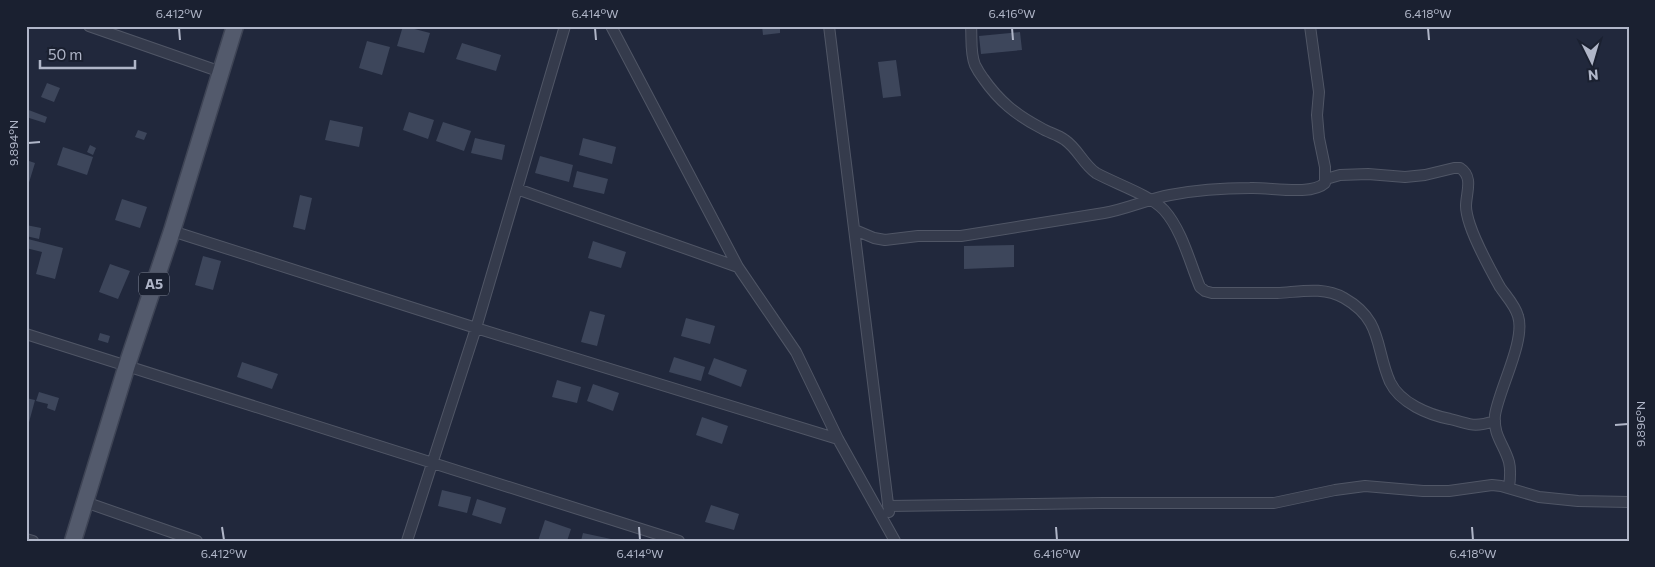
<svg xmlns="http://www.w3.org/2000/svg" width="1655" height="567" viewBox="0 0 1655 567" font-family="Commissioner,sans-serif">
<rect width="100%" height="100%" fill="#21283c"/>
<!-- building -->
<path fill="#3d465b" d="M 403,26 L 430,33 L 424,53 L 397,46 Z
M 762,26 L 780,26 L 780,33 L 763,35 Z
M 1020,32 L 1022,50 L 981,54 L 979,36 Z
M 367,41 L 390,47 L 382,75 L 359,68 Z
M 462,43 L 501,55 L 496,71 L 456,59 Z
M 896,60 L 901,96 L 883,98 L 878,62 Z
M 47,83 L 60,88 L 54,102 L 41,97 Z
M 26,109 L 47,117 L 45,123 L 26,117 Z
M 409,112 L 434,120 L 428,139 L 403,130 Z
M 330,120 L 363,127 L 359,147 L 325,140 Z
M 443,122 L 471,131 L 464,151 L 436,141 Z
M 138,130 L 147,133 L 144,140 L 135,137 Z
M 475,138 L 505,145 L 502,160 L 471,153 Z
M 583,138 L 616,147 L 612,164 L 579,155 Z
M 90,145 L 96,148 L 93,155 L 87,152 Z
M 63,147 L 93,157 L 87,175 L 57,165 Z
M 540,156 L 573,165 L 569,182 L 535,173 Z
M 26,160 L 35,163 L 27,189 L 26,189 Z
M 577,171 L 608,179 L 604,194 L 573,187 Z
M 300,195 L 312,198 L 305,230 L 293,227 Z
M 122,199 L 147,207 L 140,228 L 115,220 Z
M 26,225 L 41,228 L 39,239 L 26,236 Z
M 28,239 L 63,248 L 55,279 L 36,274 L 42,252 L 26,248 Z
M 593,241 L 626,252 L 621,268 L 588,258 Z
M 1014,245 L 1014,267 L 964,269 L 964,246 Z
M 203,256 L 221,261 L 213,290 L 195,285 Z
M 110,264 L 130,271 L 118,299 L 99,292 Z
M 590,311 L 605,315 L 597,346 L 581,342 Z
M 686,318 L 715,326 L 710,344 L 681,336 Z
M 100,333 L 110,336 L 108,343 L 98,340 Z
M 674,357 L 705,367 L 701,381 L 669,372 Z
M 714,358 L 747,370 L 741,387 L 708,374 Z
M 242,362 L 278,374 L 272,389 L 237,377 Z
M 557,380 L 581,387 L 577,403 L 552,397 Z
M 593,384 L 619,393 L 613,411 L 587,401 Z
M 39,392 L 59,398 L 55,411 L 47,408 L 48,404 L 36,401 Z
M 26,398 L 35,400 L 28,426 L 26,425 Z
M 702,417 L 728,426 L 722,444 L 696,435 Z
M 442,490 L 471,497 L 467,513 L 438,506 Z
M 477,499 L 506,508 L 501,524 L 472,515 Z
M 711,505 L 739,514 L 734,530 L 705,522 Z
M 545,520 L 571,529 L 567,541 L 538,541 Z
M 583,533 L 611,539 L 610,541 L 581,541 Z"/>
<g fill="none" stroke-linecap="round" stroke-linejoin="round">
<!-- minor casing -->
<g stroke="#505666" stroke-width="12">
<path id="minor" d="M 89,26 L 221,72
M 611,26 L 738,267 L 796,352 L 838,439 L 895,541
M 829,26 L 889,512
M 971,26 C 972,38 970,53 975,65 C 977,69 980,74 983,78 C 999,101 1016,115 1041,128 C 1049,133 1057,134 1065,140 C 1078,149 1083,164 1096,173 C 1116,184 1150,195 1164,210 C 1182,230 1190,263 1200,287 L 1205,291 L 1212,293 C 1233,293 1255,293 1277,293 C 1299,292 1323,286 1344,298 C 1383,320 1375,348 1390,382 C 1400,403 1429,415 1450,419 C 1471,424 1472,428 1495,421
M 1326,179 L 1340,175 L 1368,174 L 1405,177 L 1425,175 L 1454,168 L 1460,168 C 1474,177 1466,193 1466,206 C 1466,212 1468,219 1470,225 C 1477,246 1489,267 1500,287 C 1506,296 1515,305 1518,316 C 1526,340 1499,389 1495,415 C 1493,436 1504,444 1509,462 C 1511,470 1510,480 1509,488
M 517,189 L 738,267
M 855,230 L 874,238 L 885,240 L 918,236 L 961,236 L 1104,213 C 1127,209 1148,199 1170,195 C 1196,190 1224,188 1250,188 C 1270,187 1311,196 1325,183 L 1325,167 L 1319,138 L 1317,115 L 1319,92 L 1310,26
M 172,231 L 476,328 L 838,439
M 26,334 L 679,541
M 85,502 L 197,541
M 888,506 L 1103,503 L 1274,503 L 1335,490 L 1365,486 L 1423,491 L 1449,491 L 1492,485 L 1501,486 L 1539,497 L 1578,501 L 1629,502
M 26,539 L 33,541
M 407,541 L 476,328 L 565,26"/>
</g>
<!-- primary casing -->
<g stroke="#3e4455" stroke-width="19">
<path id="primary" d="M 73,541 L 127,365 L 172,231 L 235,26"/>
</g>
<!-- minor -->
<use href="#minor" stroke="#353b4c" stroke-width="10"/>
<!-- primary -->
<use href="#primary" stroke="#535a6c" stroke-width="16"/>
</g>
<!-- ticks -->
<path fill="none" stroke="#b0b6c8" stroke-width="2" d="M 179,28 L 180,40M 595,28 L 596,40M 1012,28 L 1013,40M 1428,28 L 1429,40M 28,143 L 40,142M 1615,425 L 1628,424M 222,527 L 224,540M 639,527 L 640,540M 1056,527 L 1057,540M 1472,527 L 1473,540"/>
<g text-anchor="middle" stroke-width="4.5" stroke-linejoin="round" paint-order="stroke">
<!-- shield labels -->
<rect fill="#1a2030" stroke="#83899a" stroke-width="1" x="139" y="272.5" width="30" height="23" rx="4"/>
<g font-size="14" font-weight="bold" fill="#b0b6c8">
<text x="154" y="289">A5</text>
</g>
</g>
<!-- border -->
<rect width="1655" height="567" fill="none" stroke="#1a2030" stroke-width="55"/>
<!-- north arrow -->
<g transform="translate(1592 62) rotate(175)" stroke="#1a2030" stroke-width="4" paint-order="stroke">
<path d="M0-4L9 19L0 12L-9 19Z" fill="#b0b6c8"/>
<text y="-8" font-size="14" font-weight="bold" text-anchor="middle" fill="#b0b6c8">N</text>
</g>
<!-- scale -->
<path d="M40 60v8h95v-8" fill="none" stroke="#b0b6c8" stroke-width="2.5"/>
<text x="48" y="60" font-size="15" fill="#b0b6c8" stroke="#1a2030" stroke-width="4" paint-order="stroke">50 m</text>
<rect x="28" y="28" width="1600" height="512" fill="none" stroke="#b0b6c8" stroke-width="2"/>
<g font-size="12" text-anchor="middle" fill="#b0b6c8">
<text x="179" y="18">6.412°W</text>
<text x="595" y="18">6.414°W</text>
<text x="1012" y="18">6.416°W</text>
<text x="1428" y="18">6.418°W</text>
<text transform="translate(14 143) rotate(-90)" y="4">9.894°N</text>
<text transform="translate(1641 424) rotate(-90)" y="4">9.896°N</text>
<text x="224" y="558">6.412°W</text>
<text x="640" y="558">6.414°W</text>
<text x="1057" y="558">6.416°W</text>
<text x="1473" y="558">6.418°W</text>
</g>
</svg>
